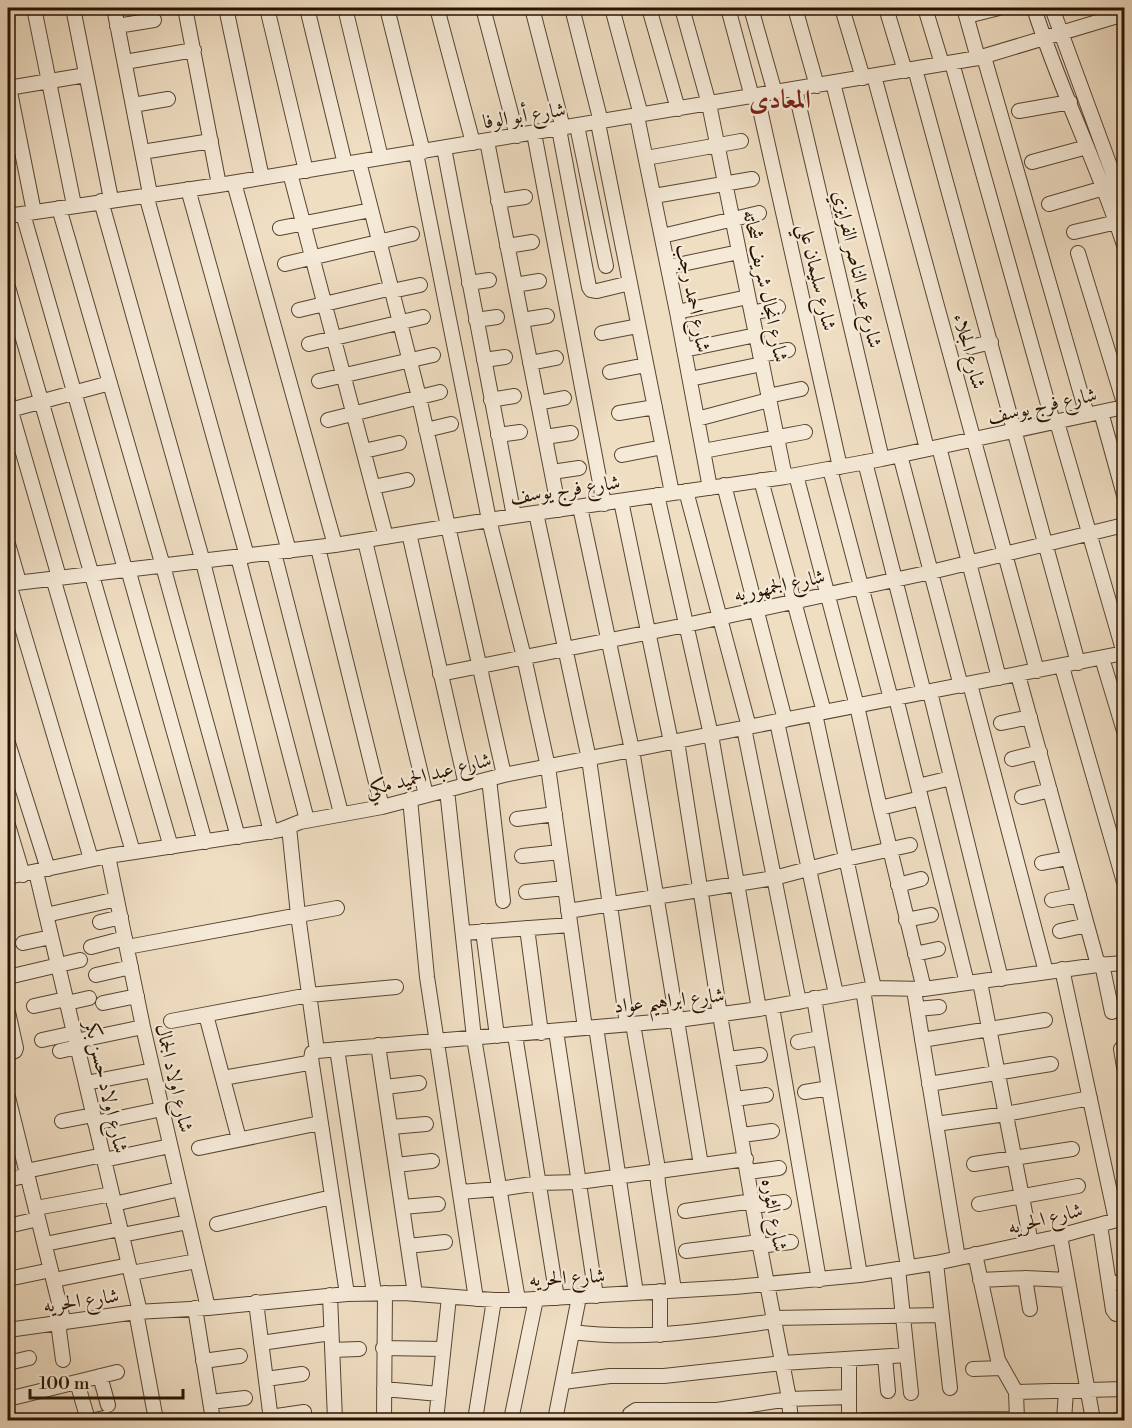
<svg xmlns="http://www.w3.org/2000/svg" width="1132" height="1428" viewBox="0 0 1132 1428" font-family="'Libre Bodoni',Amiri,serif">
<rect width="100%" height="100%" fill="#f0dec3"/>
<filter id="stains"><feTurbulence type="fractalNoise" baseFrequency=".00333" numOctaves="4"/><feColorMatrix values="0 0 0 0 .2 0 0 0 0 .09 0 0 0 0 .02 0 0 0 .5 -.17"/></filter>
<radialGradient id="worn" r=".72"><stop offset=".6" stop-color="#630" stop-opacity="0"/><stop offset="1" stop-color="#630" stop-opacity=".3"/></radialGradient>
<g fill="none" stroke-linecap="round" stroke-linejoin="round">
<!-- minor casing -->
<g stroke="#584531" stroke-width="16">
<path id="minor" d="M 34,8 L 74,205
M 73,8 L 111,199
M 114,8 L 150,194
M 185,8 L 219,185
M 226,8 L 262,178
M 267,8 L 306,171
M 307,8 L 345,164
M 345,8 L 381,158
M 387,8 L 423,152
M 437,8 L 473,143
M 483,8 L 517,136
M 532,8 L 563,128
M 572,8 L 601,122
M 612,8 L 641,115
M 649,8 L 678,109
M 682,8 L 709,104 L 785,477
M 728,8 L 752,97
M 751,8 L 775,93
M 795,8 L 817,86
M 842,8 L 863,78
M 886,8 L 905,71
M 925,8 L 942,64
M 964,8 L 978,58
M 1034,8 C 1059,88 1098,165 1124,245
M 1052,8 L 1124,204
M 967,16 L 999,8
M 117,26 L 154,20
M 984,57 L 1087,415
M 125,62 L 194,50
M 952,63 L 1053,422
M 915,69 L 1078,663
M 874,76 L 1037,671
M 8,82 L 34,212
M 833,83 L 927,449
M 8,88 L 86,75
M 795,89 L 882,459
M 757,96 L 840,467
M 133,105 L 168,99
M 1019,111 L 1070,102
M 637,116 L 677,312 L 710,488
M 598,123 L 672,493
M 577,126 L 606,266
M 559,129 L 589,287 L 591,290 L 597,291 L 630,283
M 534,133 L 604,504
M 487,141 L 559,510
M 444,148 L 514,516
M 142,152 L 211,141
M 416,153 L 489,520 L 524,657 L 548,767 L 585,1028
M 646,158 L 741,141
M 359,162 L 419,397 L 504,775
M 1032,162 L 1087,147
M 290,173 L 386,537
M 234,183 L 335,545
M 188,189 L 289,551
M 146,195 L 247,556
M 654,196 L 752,179
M 101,201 L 203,562 L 271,832
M 498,201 L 525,197
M 1049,204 L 1104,188
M 59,208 L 163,566 L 238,837
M 23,214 L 125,569
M 8,216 L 219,185 L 978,58 L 1124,14
M 280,228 L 371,210
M 1074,232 L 1117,222
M 662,236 L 759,213
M 507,246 L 532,242
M 1078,253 L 1124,403
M 285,264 L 412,234
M 668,267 L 739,252
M 469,283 L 489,280
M 515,285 L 539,281
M 8,287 L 171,847
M 392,291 L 420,285
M 299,310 L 392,288
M 677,312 L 748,297
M 752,313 L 778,307
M 476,320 L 497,317
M 522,320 L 547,316
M 602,333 L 638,326
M 309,344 L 423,317
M 971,347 L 991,342
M 684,350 L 756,335
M 760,355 L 788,350
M 484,360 L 505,357
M 530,363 L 556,358
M 610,372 L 646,365
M 690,379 L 762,364
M 319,381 L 433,355
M 768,396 L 801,389
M 491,400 L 514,396
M 8,401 L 59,577
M 538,403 L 564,398
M 10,410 L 110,383
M 1101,412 L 1124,495
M 619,413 L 655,407
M 697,419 L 769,400
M 328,420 L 440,392
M 1057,422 L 1124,653
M 426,430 L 451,424
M 498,435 L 520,432
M 545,437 L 571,433
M 939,447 L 999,678
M 364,451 L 399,443
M 703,451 L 805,432
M 622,455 L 663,447
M 900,455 L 961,686
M 865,462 L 924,693
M 830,469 L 891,699
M 552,472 L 579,468
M 796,475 L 857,706 L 880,808 L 924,989
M 761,480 L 824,712
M 724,485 L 785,720
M 373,487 L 407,480
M 686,491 L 749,727
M 657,495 L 711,735 L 759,1009
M 621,501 L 671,742
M 580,507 L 632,750 L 701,1165
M 536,513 L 589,759 L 627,1024
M 409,533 L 466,785
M 365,541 L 426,795
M 8,544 L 19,582
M 318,548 L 382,807
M 274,553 L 341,813
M 238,557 L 307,820
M 128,569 L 205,842
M 53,578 L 133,852
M 8,584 L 335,545 L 514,516 L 785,477 L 882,459 L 1124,407
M 9,584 L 91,859
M 1102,658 L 1124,731
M 1062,667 L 1124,882
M 440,674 L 686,625 L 931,572 L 1124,525
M 1018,675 L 1098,965
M 970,684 L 1046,972
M 930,692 L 1001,979
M 896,698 L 967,983
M 815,714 L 874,988
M 777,722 L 836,994
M 1001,723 L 1030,717
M 744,728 L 799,1002
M 677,741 L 720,1015 L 759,1242 L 788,1393 L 791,1420
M 8,743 L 48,869
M 1012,759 L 1040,752
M 489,779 L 503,901
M 918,786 L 951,778
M 447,790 L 474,1038 L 518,1300
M 1022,797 L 1050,790
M 410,799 L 427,977 L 476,1299
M 880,808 L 921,798
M 517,819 L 555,814
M 8,825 L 23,875
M 289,827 L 298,915 L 317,1051
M 108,856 L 143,1027 L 208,1308
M 522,856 L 560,852
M 1042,863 L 1068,858
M 36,872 L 140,1312
M 8,877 L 108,856 L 280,830 L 300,822 L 382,807 L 504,775 L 1124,653
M 898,885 L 921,879
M 526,892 L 565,888
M 1052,900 L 1079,895
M 568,911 L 774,878 L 846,859 L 910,845
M 46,915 L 117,899
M 906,920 L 931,915
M 100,922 L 121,917
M 527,928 L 541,1033
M 483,931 L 497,1036
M 1060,931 L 1087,925
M 463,933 L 570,925
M 23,943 L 51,937
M 91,947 L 125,938
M 127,947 L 337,908
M 915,954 L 938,949
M 1102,964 L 1112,1012
M 1062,969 L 1116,1220
M 96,975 L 131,967
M 8,977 L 80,960
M 980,982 L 1031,1243
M 863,990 L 908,1267
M 914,990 L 958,1258
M 814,998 L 860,1275
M 67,1003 L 89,998
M 103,1003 L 137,996
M 34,1006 L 66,999
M 772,1007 L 819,1280
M 917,1009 L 939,1007
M 8,1012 L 16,1048 L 15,1051 L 8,1053
M 206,1015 L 239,1139
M 171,1021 L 309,995 L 396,987
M 633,1024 L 657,1163 L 658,1184 L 674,1290
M 596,1027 L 636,1293
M 556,1031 L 596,1296
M 515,1035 L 557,1298
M 42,1040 L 74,1033
M 922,1040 L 1045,1020
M 76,1041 L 143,1027
M 798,1042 L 820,1038
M 378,1045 L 415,1294
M 1124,1046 L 1121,1049 L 1124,1067
M 337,1049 L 374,1293
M 60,1051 L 77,1047
M 311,1058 L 347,1294
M 728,1059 L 760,1055
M 223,1078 L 308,1063 L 311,1060 L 312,1053 L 317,1051 L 678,1020 L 759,1009 L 874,988 L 924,989 L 1098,965 L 1124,963
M 86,1083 L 153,1070
M 929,1084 L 1051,1064
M 385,1087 L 419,1083
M 805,1092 L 829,1088
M 8,1097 L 64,1323
M 735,1099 L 766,1095
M 62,1121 L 93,1115
M 95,1123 L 162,1109
M 936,1124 L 1006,1114 L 1090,1098
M 391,1127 L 426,1124
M 742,1135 L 772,1131
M 199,1148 L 320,1123
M 104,1160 L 170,1146
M 974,1164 L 1072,1149
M 396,1165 L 432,1161
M 26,1171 L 103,1155
M 748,1172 L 779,1168
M 8,1180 L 27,1175
M 460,1192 L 499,1189 L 539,1183 L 579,1182 L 746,1159
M 114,1204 L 180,1189
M 979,1204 L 1078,1186
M 753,1206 L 784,1202
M 402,1207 L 438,1204
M 36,1208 L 112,1194
M 685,1211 L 753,1201
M 217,1224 L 332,1197
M 1100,1225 L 1113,1310 L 1116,1314 L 1124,1314
M 8,1226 L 38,1219
M 122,1235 L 188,1222
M 1060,1236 L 1093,1420
M 45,1244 L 120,1229
M 408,1246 L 445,1242
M 760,1246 L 791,1242
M 686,1251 L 759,1242
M 975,1254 L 998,1360 L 1016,1392 L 1017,1420
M 936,1263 L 950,1388
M 898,1269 L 911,1393
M 131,1273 L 197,1261
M 1025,1278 L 1030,1309
M 8,1279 L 51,1270
M 54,1280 L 129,1265
M 980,1280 L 1025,1278 L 1068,1280
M 1109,1284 L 1124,1282
M 660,1291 L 660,1335
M 330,1295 L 335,1420
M 256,1302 L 271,1420
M 195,1308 L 213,1420
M 136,1312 L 156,1420
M 774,1318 L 942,1315
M 58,1323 L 63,1360
M 8,1330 L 136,1312 L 208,1308 L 347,1294 L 404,1293 L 494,1300 L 518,1300 L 735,1287 L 860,1275 L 936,1263 L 1052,1238 L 1124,1218
M 573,1332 C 641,1341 708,1330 775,1321
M 261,1343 L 331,1333
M 383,1348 L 443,1349
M 332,1350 L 359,1349
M 885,1357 L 888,1391
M 203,1361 L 240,1356
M 8,1363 L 29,1358
M 973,1369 L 1001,1368
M 100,1376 L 108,1405
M 266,1379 L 302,1374
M 77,1382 L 88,1420
M 563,1382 L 610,1376 L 664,1376 L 783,1363 L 907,1355
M 384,1389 L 439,1394
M 1016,1392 L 1124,1389
M 8,1399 L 117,1372
M 210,1402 L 245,1398
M 8,1415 L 11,1420
M 270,1417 L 304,1412
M 95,1420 L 104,1418
M 384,1420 L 385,1293
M 436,1420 L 449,1297
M 475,1420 L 494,1300
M 511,1420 L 536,1299
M 555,1420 L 579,1297
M 629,1420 L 630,1414 L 636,1410 L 717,1410 L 789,1399 L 849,1397
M 849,1420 L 849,1359
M 864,1420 L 1017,1419
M 1064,1420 L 1066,1391
M 1117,1420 L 1124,1420"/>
</g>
<!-- minor -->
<use href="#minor" stroke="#f5ead8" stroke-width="14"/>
</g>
<g text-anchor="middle" stroke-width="4.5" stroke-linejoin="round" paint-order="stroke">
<!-- street labels -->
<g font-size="20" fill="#261200" stroke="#f5ead8">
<text transform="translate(524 115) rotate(-9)" y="7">شارع أبو الوفا</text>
<text transform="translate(858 269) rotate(77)" y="7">شارع عبد الناصر الفرايزي</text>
<text transform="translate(818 277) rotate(77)" y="7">شارع سليمان علي</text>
<text transform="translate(766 286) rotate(78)" y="7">شارع انجال شريف شحاته</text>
<text transform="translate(694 298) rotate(79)" y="7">شارع احمد رجب</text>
<text transform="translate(970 351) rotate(75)" y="7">شارع الجلاء</text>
<text transform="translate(1042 405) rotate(-12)" y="7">شارع فرج يوسف</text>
<text transform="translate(565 489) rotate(-8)" y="7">شارع فرج يوسف</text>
<text transform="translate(779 585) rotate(-12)" y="7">شارع الجمهوريه</text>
<text transform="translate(428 774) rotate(-14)" y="7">شارع عبد الحميد مكي</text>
<text transform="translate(669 1000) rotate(-6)" y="7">شارع ابراهيم عواد</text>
<text transform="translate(175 1078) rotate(77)" y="7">شارع اولاد الجمال</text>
<text transform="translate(107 1087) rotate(77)" y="7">شارع اولاد حسن بكر</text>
<text transform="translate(775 1215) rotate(80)" y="7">شارع الثوره</text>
<text transform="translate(1045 1218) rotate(-14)" y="7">شارع الحريه</text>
<text transform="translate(567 1277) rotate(-3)" y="7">شارع الحريه</text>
<text transform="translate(81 1300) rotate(-8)" y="7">شارع الحريه</text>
</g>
<!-- district labels -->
<g font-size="26" font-weight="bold" fill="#7a1f14" stroke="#f5ead8">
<text x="780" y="108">المعادى</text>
</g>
</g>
<!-- margin -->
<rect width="1132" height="1428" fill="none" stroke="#f0dec3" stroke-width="30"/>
<rect x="9" y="9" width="1114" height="1410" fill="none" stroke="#261200" stroke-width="3"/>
<rect x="15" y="15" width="1102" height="1398" fill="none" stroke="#261200" stroke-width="1.5"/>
<!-- scale -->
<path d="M30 1389v9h153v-9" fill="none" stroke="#261200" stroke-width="3"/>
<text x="39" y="1389" font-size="18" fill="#261200" stroke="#f5ead8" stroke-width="4.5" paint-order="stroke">100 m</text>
<rect width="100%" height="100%" filter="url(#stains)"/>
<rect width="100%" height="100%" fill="url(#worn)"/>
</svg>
